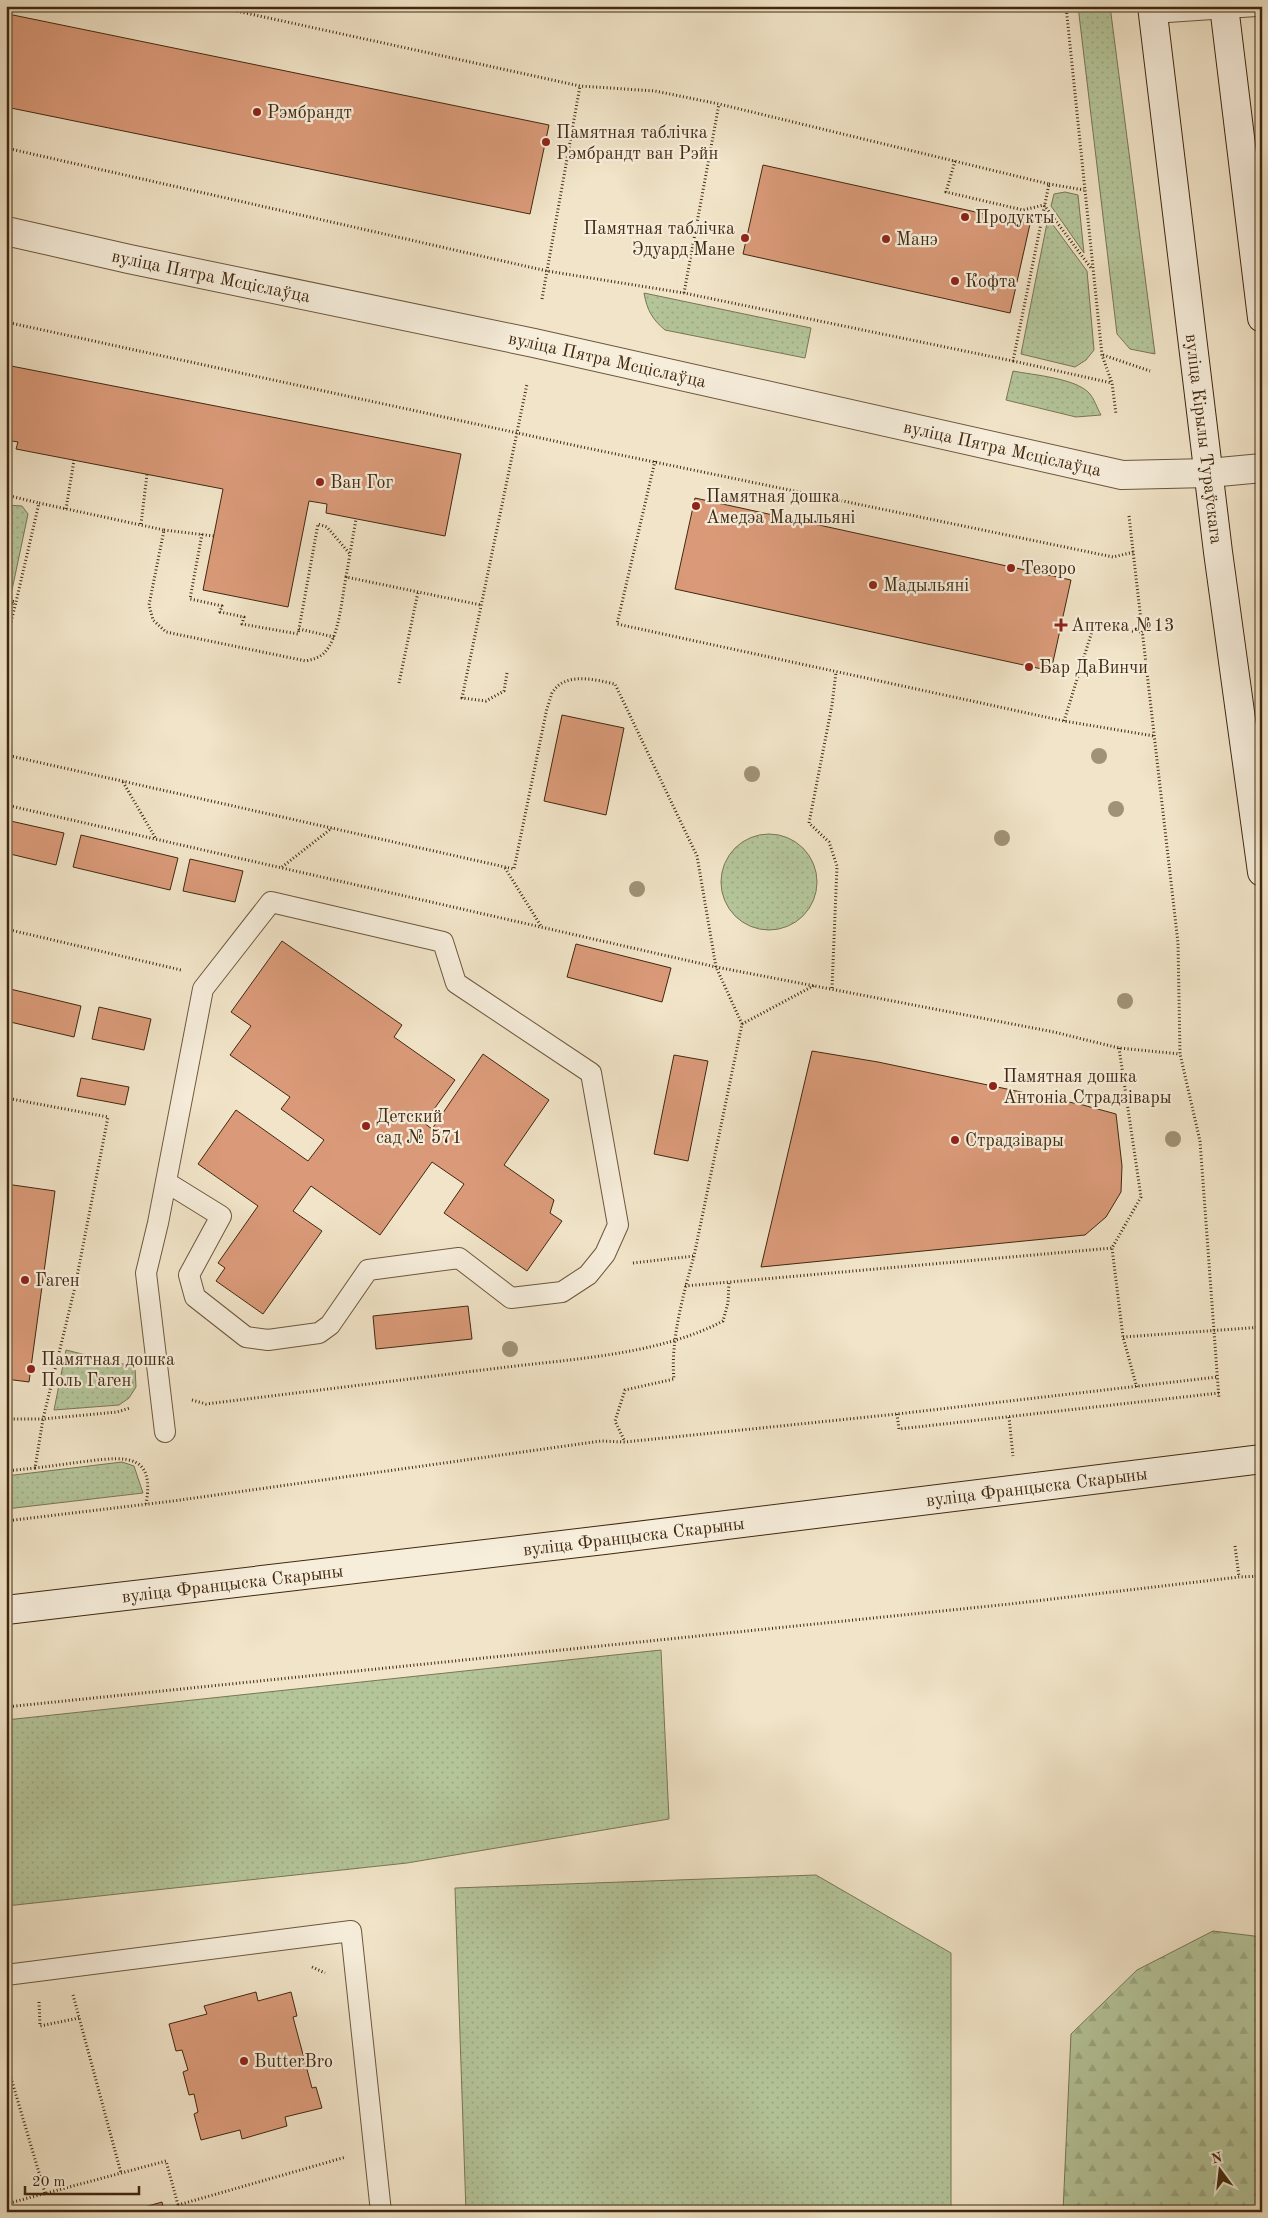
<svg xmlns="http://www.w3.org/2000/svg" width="1268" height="2218" viewBox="0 0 1268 2218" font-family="'Old Standard TT',serif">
<defs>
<pattern id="grass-dots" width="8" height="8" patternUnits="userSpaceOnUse" patternTransform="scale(1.25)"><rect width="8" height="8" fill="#b4c59a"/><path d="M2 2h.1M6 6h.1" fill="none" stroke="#9ca984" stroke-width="1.8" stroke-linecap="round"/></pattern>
<pattern id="forest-firs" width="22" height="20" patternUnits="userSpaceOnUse" patternTransform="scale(1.25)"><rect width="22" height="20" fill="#b4c59a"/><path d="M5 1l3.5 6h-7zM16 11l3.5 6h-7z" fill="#9ca984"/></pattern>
</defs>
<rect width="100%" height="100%" fill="#f1e4c8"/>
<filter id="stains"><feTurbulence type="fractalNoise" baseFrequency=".004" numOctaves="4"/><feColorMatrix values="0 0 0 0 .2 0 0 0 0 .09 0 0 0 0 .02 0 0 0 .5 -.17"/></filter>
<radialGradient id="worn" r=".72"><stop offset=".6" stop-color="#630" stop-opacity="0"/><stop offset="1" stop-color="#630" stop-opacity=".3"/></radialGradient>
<!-- grass -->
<path fill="url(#grass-dots)" stroke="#7a7654" d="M 1078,6 L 1110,6 L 1155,354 L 1130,349 L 1117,334 Z
M 1065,192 L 1078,195 L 1084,253 L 1051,206 L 1054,194 Z
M 1048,218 L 1087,271 L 1094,350 L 1086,360 L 1075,367 L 1021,354 Z
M 644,293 L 811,328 L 805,358 L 665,330 C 652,319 647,310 644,293 Z
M 1013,371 C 1033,375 1075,378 1089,393 C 1094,398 1097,408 1101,415 L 1076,417 L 1006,400 Z
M 7,505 L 22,506 L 28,514 L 12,590 L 6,592 Z
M721 882a48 48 0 1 1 96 0a48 48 0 1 1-96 0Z
M 66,1350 L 135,1367 L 136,1387 L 129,1398 L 119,1405 L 54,1410 Z
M 122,1462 L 134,1466 L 143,1493 L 6,1509 L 6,1476 Z
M 661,1650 L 669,1819 L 407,1863 L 6,1906 L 6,1720 Z
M 816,1875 L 951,1953 L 951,2212 L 466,2212 L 455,1888 Z"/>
<!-- forest -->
<path fill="url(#forest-firs)" stroke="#7a7654" d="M 1213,1931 L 1262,1937 L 1262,2212 L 1063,2212 L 1071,2034 L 1137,1970 Z"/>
<!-- building -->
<path fill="#da9a79" stroke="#41280f" d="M 8,14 L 549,125 L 530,214 L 6,107 Z
M 763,165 L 1030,224 L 1010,313 L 743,254 Z
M 6,365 L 461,454 L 445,536 L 326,513 L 327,504 L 309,501 L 288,607 L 203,590 L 223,489 L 16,449 L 18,442 L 6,440 Z
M 695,498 L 1071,580 L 1051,671 L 675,589 Z
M 562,715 L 624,728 L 606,815 L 544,801 Z
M 6,820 L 64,833 L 56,865 L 6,853 Z
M 81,835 L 178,858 L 170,890 L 73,867 Z
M 190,859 L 243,871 L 235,902 L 183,891 Z
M 282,941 L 402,1025 L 394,1037 L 455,1080 L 424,1123 L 432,1129 L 483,1054 L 549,1100 L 504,1165 L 554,1200 L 550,1213 L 562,1221 L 527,1271 L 444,1213 L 464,1184 L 432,1162 L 380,1235 L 311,1186 L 293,1211 L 322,1231 L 263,1314 L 216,1281 L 225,1268 L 218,1263 L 258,1206 L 198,1164 L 236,1110 L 308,1161 L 324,1140 L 281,1109 L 290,1097 L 230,1055 L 251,1026 L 231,1012 Z
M 576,944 L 671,968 L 662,1002 L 567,977 Z
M 6,988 L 81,1006 L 74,1037 L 6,1021 Z
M 99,1007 L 151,1019 L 144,1050 L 92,1039 Z
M 812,1051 L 878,1062 L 1083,1105 L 1116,1114 L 1122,1166 L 1121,1192 L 1106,1217 L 1085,1235 L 761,1267 Z
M 674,1055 L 708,1061 L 688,1161 L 654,1154 Z
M 81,1078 L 129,1087 L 125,1105 L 77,1096 Z
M 6,1184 L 55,1191 L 29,1382 L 6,1379 Z
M 468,1306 L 472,1339 L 376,1349 L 373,1316 Z
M 256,1992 L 258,2001 L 291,1992 L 297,2016 L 293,2017 L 312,2088 L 316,2087 L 322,2108 L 285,2117 L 287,2126 L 242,2139 L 240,2130 L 201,2140 L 194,2114 L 198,2112 L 194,2094 L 189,2095 L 183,2072 L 188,2070 L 182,2050 L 176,2051 L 169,2024 L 207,2014 L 204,2006 Z
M 162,2202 L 164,2212 L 127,2212 Z"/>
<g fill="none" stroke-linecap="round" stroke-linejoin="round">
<!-- lane casing -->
<g stroke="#6d573d" stroke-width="22">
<path id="lane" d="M 1153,13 L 1256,6
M 165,1432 L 146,1273 L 158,1223 L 203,989 L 271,902 L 443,942 L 456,983 L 591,1073 L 618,1225 L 605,1254 L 588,1275 L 562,1292 L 511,1298 L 459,1258 L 368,1270 L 330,1325 L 319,1333 L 268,1340 L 246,1337 L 195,1297 L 189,1275 L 221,1216 L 166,1182
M 6,1975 L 351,1931 L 381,2212"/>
</g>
<!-- street casing -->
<g stroke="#6d573d" stroke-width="30">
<g id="street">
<path id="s1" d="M 6,231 L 129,259 L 534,343 L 1122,475 L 1209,473 L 1262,468"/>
</g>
</g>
<!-- secondary casing -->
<g stroke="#41280f" stroke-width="30">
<g id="secondary">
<path id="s2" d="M 1152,6 L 1218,552 L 1262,872"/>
<path d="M 1224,6 L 1262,318"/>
<path id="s3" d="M 6,1610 L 604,1540 L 1262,1459"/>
</g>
</g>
<!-- path -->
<path stroke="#41280f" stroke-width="3" stroke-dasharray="1 2.5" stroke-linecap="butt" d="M 1066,6 L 1102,355 L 1112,383 L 1116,414
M 6,148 L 547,271 L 684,293 L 1013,361 L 1049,184 L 719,104 L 655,91 L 580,86 L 214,6
M 955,161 L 946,192 L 1023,210 L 1044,205 L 1091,268
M 1049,184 L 1084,190
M 684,293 L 719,104
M 542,299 L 580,86
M 6,322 L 582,447 L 1113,557 L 1134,552
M 1103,355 L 1150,371
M 1013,361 L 1112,383
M 655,461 L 617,624 L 1064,721 L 1154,736
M 6,495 L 39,503
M 66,509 L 74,460
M 1129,516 L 1178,943 L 1180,1054 L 1200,1141 L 1219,1399
M 141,524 L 147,474
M 164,530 L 214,536
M 202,534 L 190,599 L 222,606 L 220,612 L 244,617 L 242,624 L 298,634 L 299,629
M 346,577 L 356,519
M 6,600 L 16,602 L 39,503 L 164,530 L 149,605 L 153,620 L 166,632 L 306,661 C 313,659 319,658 324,653 C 339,639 342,597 346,577 L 481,605
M 6,607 L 14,603
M 334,637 L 299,629 L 318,524 L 327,527 L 350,554
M 6,642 L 16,602
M 507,673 L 504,691 L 486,701 L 462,698 L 527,384
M 399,683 L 418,592
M 1064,721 L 1093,628 L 1143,632
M 6,755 L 514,869 L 547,708 C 549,704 550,698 552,693 C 565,671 596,680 615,684 L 697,856 L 716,967 L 742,1024 L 694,1256 C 684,1291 670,1342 674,1379 L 625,1390 L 615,1421 L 625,1442
M 123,782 L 156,839
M 6,805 L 716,967 L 1054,1032 L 1119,1048 L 1180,1054
M 282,867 L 332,828
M 505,868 L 541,926
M 6,929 L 181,970
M 832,988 L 837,866 L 829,842 L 809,823 L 832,705 L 836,672
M 742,1024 L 815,985
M 1119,1048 L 1141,1197 L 1112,1248 L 1123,1337 L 1137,1388
M 6,1098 L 108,1117 L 75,1287 L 43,1419 L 6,1419
M 633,1263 L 694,1256
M 685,1286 L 1112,1248
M 1123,1337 L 1262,1327
M 192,1400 L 206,1404 C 304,1392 401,1380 499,1368 C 571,1359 659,1355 723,1321 L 728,1303 L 729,1282
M 897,1414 L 899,1429 L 1219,1393
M 1009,1417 L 1013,1456
M 35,1468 C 53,1466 71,1463 89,1461 C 128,1456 155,1455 146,1504
M 6,1471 L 35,1468 L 43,1419 L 117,1412 L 130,1408
M 6,1521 L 173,1501 L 601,1441 L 625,1442 L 897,1414 L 1217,1377
M 1235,1546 L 1239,1577
M 6,1707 L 1010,1604 L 1239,1577 L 1262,1576
M 312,1967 L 325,1973
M 73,1995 L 121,2173
M 39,2002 L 40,2026 L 79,2018
M 6,2061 L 45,2193
M 6,2204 L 166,2161 L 178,2205
M 179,2212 L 178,2205 L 346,2157"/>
<!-- lane -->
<use href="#lane" stroke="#f6eddb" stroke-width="20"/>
<!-- street -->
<use href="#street" stroke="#f6eddb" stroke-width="28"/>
<!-- secondary -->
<use href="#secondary" stroke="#f6eddb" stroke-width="28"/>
</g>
<!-- trees -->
<g fill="#a09276">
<circle cx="1099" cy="756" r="8"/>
<circle cx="752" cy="774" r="8"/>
<circle cx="1116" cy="809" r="8"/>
<circle cx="1002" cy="838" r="8"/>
<circle cx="637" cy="889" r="8"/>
<circle cx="1125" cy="1001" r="8"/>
<circle cx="1173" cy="1139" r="8"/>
<circle cx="510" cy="1349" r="8"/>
</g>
<!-- markers -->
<g fill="#8f2418" stroke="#f6eddb" stroke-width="2">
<circle cx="257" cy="112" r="5"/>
<circle cx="546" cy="142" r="5"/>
<circle cx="965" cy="217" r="5"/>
<circle cx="745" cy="238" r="5"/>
<circle cx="886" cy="239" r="5"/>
<circle cx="955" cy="281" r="5"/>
<circle cx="320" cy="482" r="5"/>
<circle cx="696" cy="506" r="5"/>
<circle cx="1011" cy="568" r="5"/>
<circle cx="873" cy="585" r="5"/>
<path d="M1058.5 617.5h5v5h5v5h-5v5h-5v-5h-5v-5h5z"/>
<circle cx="1029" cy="667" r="5"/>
<circle cx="993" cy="1086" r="5"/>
<circle cx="366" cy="1126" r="5"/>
<circle cx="955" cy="1140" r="5"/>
<circle cx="25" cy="1280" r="5"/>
<circle cx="31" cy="1369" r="5"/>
<circle cx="244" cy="2061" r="5"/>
</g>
<g text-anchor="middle" stroke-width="4.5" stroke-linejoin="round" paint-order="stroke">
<!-- poi labels -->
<g font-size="18" fill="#41280f" stroke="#f6eddb" text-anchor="start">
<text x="267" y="118">Рэмбрандт</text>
<text x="556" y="138">Памятная таблічка<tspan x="556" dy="21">Рэмбрандт ван Рэйн</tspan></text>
<text x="975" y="223">Продукты</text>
<text x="735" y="234" text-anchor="end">Памятная таблічка<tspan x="735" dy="21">Эдуард Мане</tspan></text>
<text x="896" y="245">Манэ</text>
<text x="965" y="287">Кофта</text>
<text x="330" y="488">Ван Гог</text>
<text x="706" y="502">Памятная дошка<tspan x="706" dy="21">Амедэа Мадыльяні</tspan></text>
<text x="1021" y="574">Тезоро</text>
<text x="883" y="591">Мадыльяні</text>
<text x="1071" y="631">Аптека №13</text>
<text x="1039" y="673">Бар ДаВинчи</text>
<text x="1003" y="1082">Памятная дошка<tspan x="1003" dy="21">Антоніа Страдзівары</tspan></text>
<text x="376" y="1122">Детский<tspan x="376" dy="21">сад № 571</tspan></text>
<text x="965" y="1146">Страдзівары</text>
<text x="35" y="1286">Гаген</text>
<text x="41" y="1365">Памятная дошка<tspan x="41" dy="21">Поль Гаген</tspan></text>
<text x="254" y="2067">ButterBro</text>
</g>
<!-- street labels -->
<g font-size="18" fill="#41280f" stroke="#f6eddb">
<text dy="6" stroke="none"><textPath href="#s1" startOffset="210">вуліца Пятра Мсціслаўца</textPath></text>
<text dy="6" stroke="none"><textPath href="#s1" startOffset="615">вуліца Пятра Мсціслаўца</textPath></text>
<text dy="6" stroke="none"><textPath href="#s2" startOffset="436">вуліца Кірылы Тураўскага</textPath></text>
<text dy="6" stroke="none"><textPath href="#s1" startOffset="1020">вуліца Пятра Мсціслаўца</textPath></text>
<text dy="6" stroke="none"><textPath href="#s3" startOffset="1038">вуліца Францыска Скарыны</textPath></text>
<text dy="6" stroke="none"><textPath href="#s3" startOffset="632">вуліца Францыска Скарыны</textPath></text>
<text dy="6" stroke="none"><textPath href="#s3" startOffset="228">вуліца Францыска Скарыны</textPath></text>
</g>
</g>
<!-- margin -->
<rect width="1268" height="2218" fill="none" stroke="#f1e4c8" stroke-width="25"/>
<rect x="8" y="8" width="1253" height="2203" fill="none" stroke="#41280f" stroke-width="2.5"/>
<rect x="12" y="12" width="1243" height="2193" fill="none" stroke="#41280f"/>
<!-- north arrow -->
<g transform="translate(1220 2170) rotate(345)" stroke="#f6eddb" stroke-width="4" paint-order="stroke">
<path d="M0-4L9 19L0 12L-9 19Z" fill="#41280f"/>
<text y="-8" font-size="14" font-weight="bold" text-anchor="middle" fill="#41280f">N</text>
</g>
<!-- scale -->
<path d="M25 2186v8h114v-8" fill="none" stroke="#41280f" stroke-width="2.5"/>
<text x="32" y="2186" font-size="15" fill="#41280f" stroke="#f6eddb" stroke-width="4" paint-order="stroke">20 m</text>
<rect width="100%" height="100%" filter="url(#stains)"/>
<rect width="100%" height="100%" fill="url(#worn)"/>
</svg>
